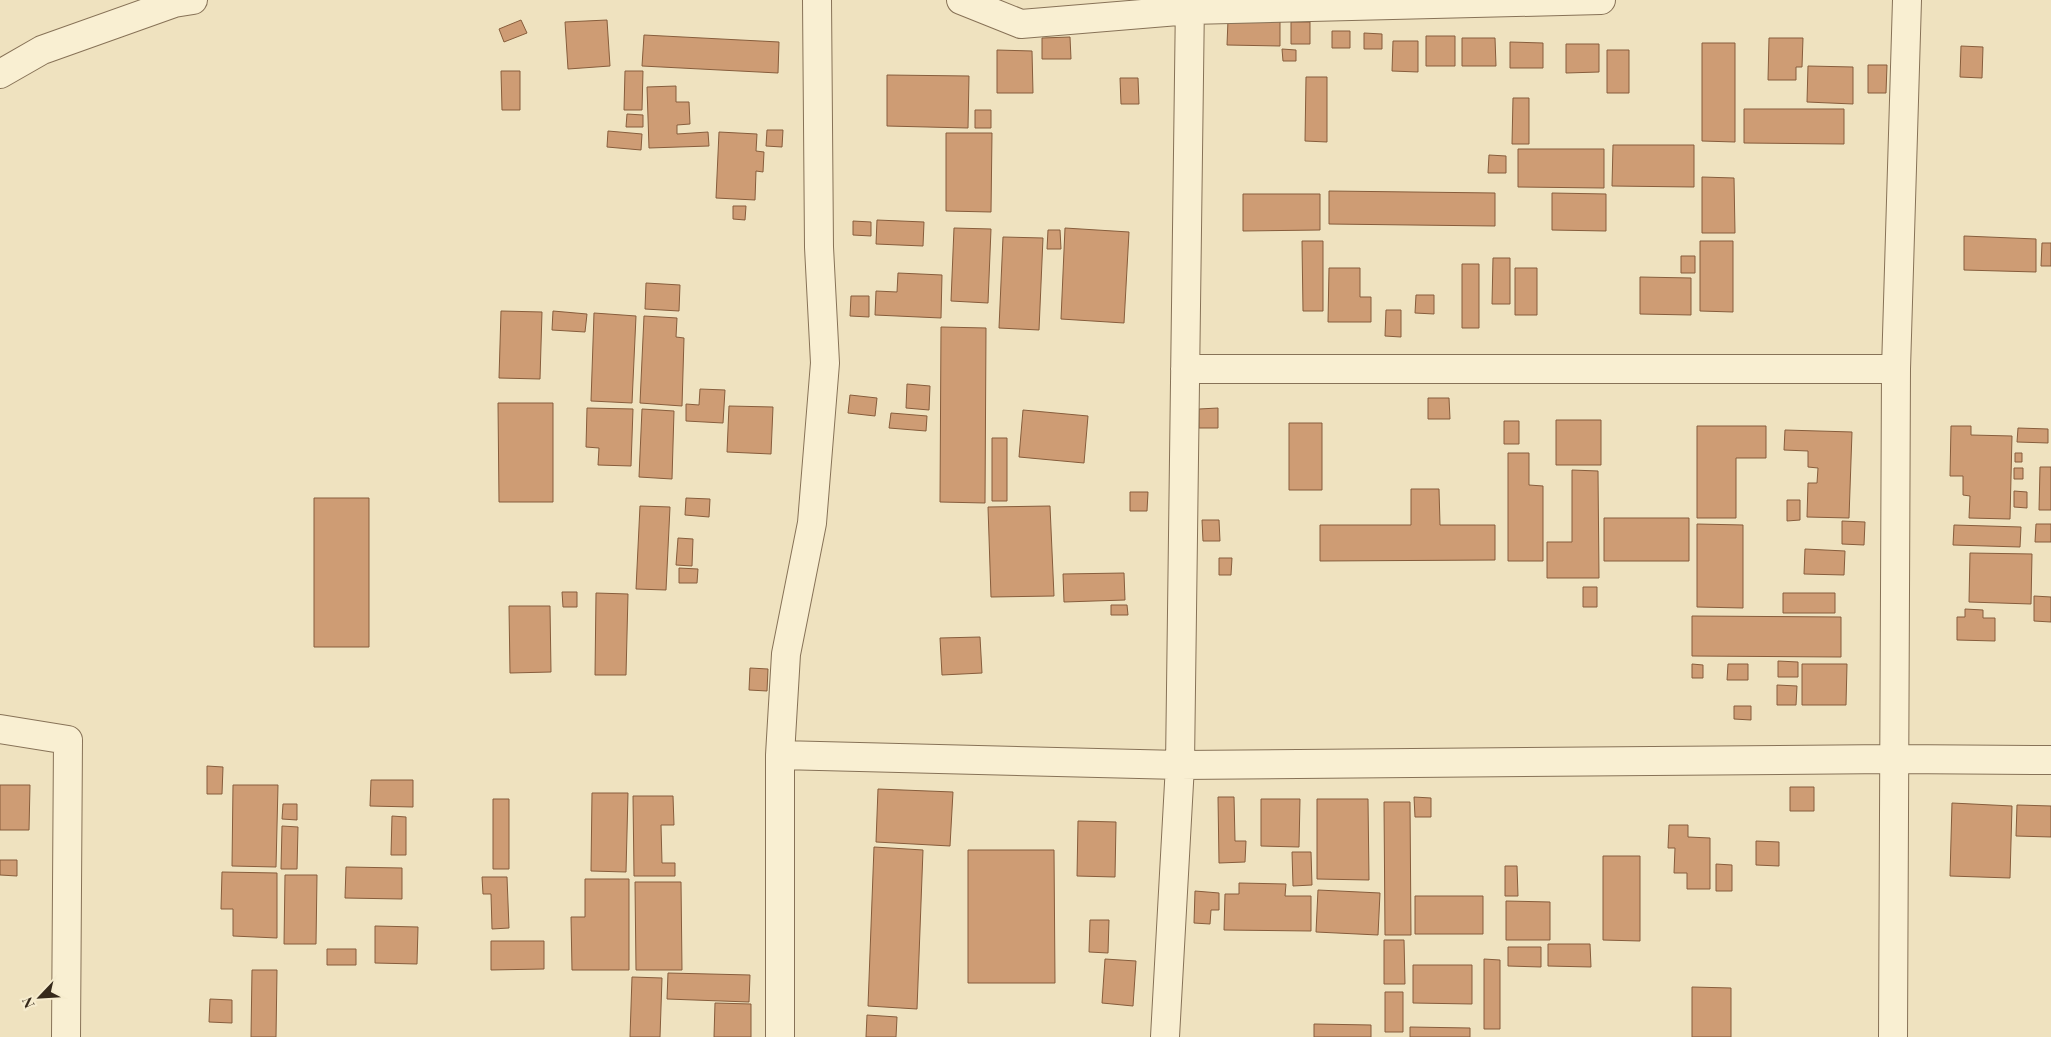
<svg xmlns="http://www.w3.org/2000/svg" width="2051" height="1037" viewBox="0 0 2051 1037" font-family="'Playfair Display',serif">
<rect width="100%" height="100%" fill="#efe2bf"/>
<!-- building -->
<path fill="#ce9c74" stroke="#875d3c" d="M 521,20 L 527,33 L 504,42 L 499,29 Z
M 607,20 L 610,66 L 568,69 L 565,22 Z
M 1228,20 L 1280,21 L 1280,46 L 1227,45 Z
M 1291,22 L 1310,22 L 1310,44 L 1291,44 Z
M 1332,31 L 1350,31 L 1350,48 L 1332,48 Z
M 1364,33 L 1382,34 L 1382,49 L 1364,49 Z
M 644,35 L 779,42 L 778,73 L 642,66 Z
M 1426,36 L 1455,36 L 1455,66 L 1426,66 Z
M 1070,37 L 1071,59 L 1042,59 L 1042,38 Z
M 1462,38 L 1495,38 L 1496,66 L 1462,66 Z
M 1769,38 L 1803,38 L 1802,67 L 1796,67 L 1796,80 L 1768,80 Z
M 1393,41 L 1418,41 L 1418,72 L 1392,71 Z
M 1510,42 L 1543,43 L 1543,68 L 1510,68 Z
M 1702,43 L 1735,43 L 1735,142 L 1702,141 Z
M 1566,44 L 1599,44 L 1599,72 L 1566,73 Z
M 1961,46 L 1983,47 L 1982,78 L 1960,77 Z
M 1282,49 L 1296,50 L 1296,61 L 1283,61 Z
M 997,50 L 1032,51 L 1033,93 L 997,93 Z
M 1607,50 L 1629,50 L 1629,93 L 1607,93 Z
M 1868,65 L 1887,65 L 1886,93 L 1868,93 Z
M 1808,66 L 1853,67 L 1853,104 L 1807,102 Z
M 501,71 L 520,71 L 520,110 L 502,110 Z
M 625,71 L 643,71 L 642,110 L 624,110 Z
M 887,75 L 969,76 L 968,128 L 887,126 Z
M 1306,77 L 1327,77 L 1327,142 L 1305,141 Z
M 1120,78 L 1138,78 L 1139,104 L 1121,104 Z
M 676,86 L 676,102 L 689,102 L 690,124 L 677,125 L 677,134 L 708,132 L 709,146 L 649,148 L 647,87 Z
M 1513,98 L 1529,98 L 1529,144 L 1512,144 Z
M 1744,109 L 1844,109 L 1844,144 L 1744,143 Z
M 975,110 L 991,110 L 991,128 L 975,128 Z
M 627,114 L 643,115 L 643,127 L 626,127 Z
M 767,130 L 783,130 L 782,147 L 766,146 Z
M 608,131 L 642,134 L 641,150 L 607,147 Z
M 719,132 L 757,134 L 756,151 L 764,152 L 763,172 L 756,171 L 755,200 L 716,198 Z
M 946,133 L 992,133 L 991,212 L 946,211 Z
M 1613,145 L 1694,145 L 1694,187 L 1612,186 Z
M 1518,149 L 1604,149 L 1604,188 L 1518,187 Z
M 1489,155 L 1506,156 L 1506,173 L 1488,173 Z
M 1702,177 L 1734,178 L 1735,233 L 1702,233 Z
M 1329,191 L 1495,193 L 1495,226 L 1329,224 Z
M 1552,193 L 1606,194 L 1606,231 L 1552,230 Z
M 1243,194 L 1320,194 L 1320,230 L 1243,231 Z
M 733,206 L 746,206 L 745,220 L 733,219 Z
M 877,220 L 924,222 L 923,246 L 876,244 Z
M 853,221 L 871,222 L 871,236 L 853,235 Z
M 954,228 L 991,229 L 988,303 L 951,301 Z
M 1065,228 L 1129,232 L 1124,323 L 1061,319 Z
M 1048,230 L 1060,230 L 1061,249 L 1047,249 Z
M 1964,236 L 2036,239 L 2036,272 L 1964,270 Z
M 1003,237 L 1043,238 L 1039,330 L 999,328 Z
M 1302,241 L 1323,241 L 1323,311 L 1303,311 Z
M 1700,241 L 1733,241 L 1733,312 L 1700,311 Z
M 2042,243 L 2051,243 L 2051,266 L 2041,266 Z
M 1681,256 L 1695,256 L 1695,273 L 1681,273 Z
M 1493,258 L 1510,258 L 1510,304 L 1492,304 Z
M 1462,264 L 1479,264 L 1479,328 L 1462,328 Z
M 1329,268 L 1360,268 L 1360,297 L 1371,297 L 1371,322 L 1328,322 Z
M 1515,268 L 1537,268 L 1537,315 L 1515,315 Z
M 898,273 L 942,275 L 941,318 L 875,315 L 876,291 L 897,292 Z
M 1640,277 L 1691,278 L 1691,315 L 1640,314 Z
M 646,283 L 680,285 L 679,311 L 645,309 Z
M 1416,295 L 1434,295 L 1434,314 L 1415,313 Z
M 851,296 L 869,296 L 869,317 L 850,316 Z
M 1386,310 L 1401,310 L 1401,337 L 1385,336 Z
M 501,311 L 542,312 L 540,379 L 499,378 Z
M 553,311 L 587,314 L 585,332 L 552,330 Z
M 594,313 L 636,316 L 632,403 L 591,401 Z
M 644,316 L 677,318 L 676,337 L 684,338 L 682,406 L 640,403 Z
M 941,327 L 986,328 L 985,503 L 940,502 Z
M 907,384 L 930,386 L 929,410 L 906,408 Z
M 700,389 L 725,390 L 723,423 L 686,421 L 686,404 L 699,405 Z
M 850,395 L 877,398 L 875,416 L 848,413 Z
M 1428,398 L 1449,398 L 1450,419 L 1428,419 Z
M 498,403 L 553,403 L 553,502 L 499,502 Z
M 729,406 L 773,407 L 771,454 L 727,452 Z
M 587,408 L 633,409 L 631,466 L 598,465 L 599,448 L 586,447 Z
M 1218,408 L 1218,428 L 1199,428 L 1199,409 Z
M 642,409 L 674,411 L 672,479 L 639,477 Z
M 1023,410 L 1088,416 L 1084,463 L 1019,457 Z
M 891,413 L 927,416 L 926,431 L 889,428 Z
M 1556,420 L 1601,420 L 1601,465 L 1556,465 Z
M 1504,421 L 1519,421 L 1519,444 L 1504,444 Z
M 1289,423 L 1322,423 L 1322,490 L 1289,490 Z
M 1697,426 L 1766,426 L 1766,458 L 1736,458 L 1736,518 L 1697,518 Z
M 1951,426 L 1971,426 L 1971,435 L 2012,436 L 2010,519 L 1969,518 L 1970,496 L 1963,495 L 1963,476 L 1950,476 Z
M 2018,428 L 2048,429 L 2048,443 L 2017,442 Z
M 1785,430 L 1852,432 L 1849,518 L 1807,517 L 1808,483 L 1817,483 L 1818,468 L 1808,467 L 1808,451 L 1784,450 Z
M 992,438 L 1007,438 L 1007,501 L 992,501 Z
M 1508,453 L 1529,453 L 1529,485 L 1543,486 L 1543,561 L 1508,561 Z
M 2015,453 L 2022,453 L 2022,462 L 2015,462 Z
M 2040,467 L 2051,467 L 2051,510 L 2039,510 Z
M 2014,468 L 2023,468 L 2023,479 L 2014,479 Z
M 1572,470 L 1598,471 L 1599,578 L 1547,578 L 1547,542 L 1572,542 Z
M 1411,489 L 1439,489 L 1440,525 L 1495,525 L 1495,560 L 1320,561 L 1320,525 L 1411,525 Z
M 2014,491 L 2027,492 L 2027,508 L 2014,507 Z
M 1130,492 L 1148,492 L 1147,511 L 1130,511 Z
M 314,498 L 369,498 L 369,647 L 314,647 Z
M 686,498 L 710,499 L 709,517 L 685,515 Z
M 1787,500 L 1800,500 L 1800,520 L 1787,521 Z
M 640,506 L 670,507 L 666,590 L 636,589 Z
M 1050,506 L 1054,596 L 991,597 L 988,507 Z
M 1604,518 L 1689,518 L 1689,561 L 1604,561 Z
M 1202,520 L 1219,520 L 1220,541 L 1203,541 Z
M 1842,521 L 1865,522 L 1864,545 L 1842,544 Z
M 1697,524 L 1743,525 L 1743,608 L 1697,607 Z
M 2036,524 L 2051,524 L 2051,542 L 2035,542 Z
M 1954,525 L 2021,527 L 2020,547 L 1953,545 Z
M 678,538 L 693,539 L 692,566 L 676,565 Z
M 1805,549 L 1845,551 L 1844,575 L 1804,574 Z
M 1970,553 L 2032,554 L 2031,604 L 1969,602 Z
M 1219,558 L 1232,558 L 1231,575 L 1219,575 Z
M 679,568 L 698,569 L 697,583 L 679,583 Z
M 1124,573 L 1125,600 L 1064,602 L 1063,574 Z
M 1583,587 L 1597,587 L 1597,607 L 1583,607 Z
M 562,592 L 577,592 L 577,607 L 563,607 Z
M 596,593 L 628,594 L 626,675 L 595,675 Z
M 1783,593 L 1835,593 L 1835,613 L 1783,613 Z
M 2034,596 L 2051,597 L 2051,622 L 2034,621 Z
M 1111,605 L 1127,605 L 1128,615 L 1111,615 Z
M 509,606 L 550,606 L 551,672 L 510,673 Z
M 1965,609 L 1983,610 L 1983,618 L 1995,618 L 1995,641 L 1957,640 L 1957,617 L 1965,617 Z
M 1692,616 L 1841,617 L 1841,657 L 1692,656 Z
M 980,637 L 982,673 L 942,675 L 940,638 Z
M 1778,661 L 1798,662 L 1798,677 L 1778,677 Z
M 1692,664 L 1703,665 L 1703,678 L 1692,678 Z
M 1728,664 L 1748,664 L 1748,680 L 1727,680 Z
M 1802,664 L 1847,664 L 1846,705 L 1802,705 Z
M 750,668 L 768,669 L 767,691 L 749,690 Z
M 1777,685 L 1797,686 L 1796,705 L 1777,705 Z
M 1734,706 L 1751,706 L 1751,720 L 1734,719 Z
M 207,766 L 223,767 L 222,794 L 207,794 Z
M 371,780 L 413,780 L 413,807 L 370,806 Z
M 0,785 L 30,785 L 29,830 L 0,830 Z
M 233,785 L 278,785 L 276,867 L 232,866 Z
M 1790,787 L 1814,787 L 1814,811 L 1790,811 Z
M 878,789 L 953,792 L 950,846 L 876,842 Z
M 592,793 L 628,793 L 626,872 L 591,871 Z
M 633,796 L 673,796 L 674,825 L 661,825 L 662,863 L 675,863 L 675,876 L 634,876 Z
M 1218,797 L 1234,797 L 1235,841 L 1246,841 L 1245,862 L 1219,863 Z
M 1414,797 L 1431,798 L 1431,817 L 1415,817 Z
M 493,799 L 509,799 L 509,869 L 493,869 Z
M 1261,799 L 1300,799 L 1299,847 L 1261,846 Z
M 1317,799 L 1368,799 L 1369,880 L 1317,879 Z
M 1384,802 L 1410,802 L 1411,935 L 1385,935 Z
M 1952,803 L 2012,806 L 2010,878 L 1950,876 Z
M 283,804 L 297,804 L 297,820 L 282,819 Z
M 2017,805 L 2051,806 L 2051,837 L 2016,836 Z
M 392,816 L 406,817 L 406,855 L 391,855 Z
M 1078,821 L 1116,822 L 1115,877 L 1077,876 Z
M 1669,825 L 1688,825 L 1688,837 L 1710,838 L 1710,889 L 1687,889 L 1687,873 L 1674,873 L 1675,848 L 1668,848 Z
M 282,826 L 298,827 L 297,869 L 281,869 Z
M 1756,841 L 1779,842 L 1779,866 L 1756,865 Z
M 874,847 L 923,850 L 917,1009 L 868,1006 Z
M 968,850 L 1054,850 L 1055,983 L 968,983 Z
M 1292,852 L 1311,852 L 1312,885 L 1293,886 Z
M 1603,856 L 1640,856 L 1640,941 L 1603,940 Z
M 0,860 L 17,860 L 17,876 L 0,875 Z
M 1716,864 L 1732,865 L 1732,891 L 1716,891 Z
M 1505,866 L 1517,866 L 1518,896 L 1505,896 Z
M 346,867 L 402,868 L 402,899 L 345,898 Z
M 222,872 L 277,873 L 277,938 L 233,936 L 233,909 L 221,909 Z
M 285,875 L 317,875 L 316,944 L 284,944 Z
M 482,877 L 507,877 L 509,928 L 492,929 L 491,894 L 483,894 Z
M 585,879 L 629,879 L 629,970 L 572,970 L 571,917 L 585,917 Z
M 635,882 L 681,882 L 682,970 L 636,970 Z
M 1239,883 L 1286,884 L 1285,896 L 1311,896 L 1311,931 L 1224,930 L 1225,894 L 1239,894 Z
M 1318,890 L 1380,893 L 1378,935 L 1316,932 Z
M 1195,891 L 1219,893 L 1219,910 L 1211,910 L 1210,924 L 1194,923 Z
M 1415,896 L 1483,896 L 1483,934 L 1415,934 Z
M 1506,901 L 1550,902 L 1550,940 L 1506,940 Z
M 1090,920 L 1109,920 L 1108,953 L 1089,952 Z
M 375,926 L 418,927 L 417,964 L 375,963 Z
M 1384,940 L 1404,940 L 1405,984 L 1384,984 Z
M 491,941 L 544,941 L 544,969 L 491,970 Z
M 1548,944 L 1590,944 L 1591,967 L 1548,966 Z
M 1508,947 L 1541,947 L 1541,967 L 1508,966 Z
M 327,949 L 356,949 L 356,965 L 327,965 Z
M 1105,959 L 1136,961 L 1133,1006 L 1102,1003 Z
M 1484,959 L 1500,960 L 1500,1029 L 1484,1029 Z
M 1413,965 L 1472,965 L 1472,1004 L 1413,1003 Z
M 252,970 L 277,970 L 276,1037 L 251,1037 Z
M 668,973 L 750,975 L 749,1002 L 667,999 Z
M 632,977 L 662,978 L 660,1037 L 630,1037 Z
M 1692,987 L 1731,988 L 1731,1037 L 1692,1037 Z
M 1385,992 L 1403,992 L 1403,1032 L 1385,1032 Z
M 210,999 L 232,1000 L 232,1023 L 209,1022 Z
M 715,1003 L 751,1004 L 751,1037 L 714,1037 Z
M 867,1015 L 897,1017 L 896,1037 L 866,1037 Z
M 1314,1024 L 1371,1025 L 1371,1037 L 1314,1037 Z
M 1410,1027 L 1470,1028 L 1470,1037 L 1410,1037 Z"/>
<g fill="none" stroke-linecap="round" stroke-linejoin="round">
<!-- minor casing -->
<g stroke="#877257" stroke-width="30">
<path id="minor" d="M 961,0 L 1021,24 L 1190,10 L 1601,0
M 0,74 L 42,50 L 174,3 L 193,0
M 1185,369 L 1896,369
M 0,729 L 68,740 L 66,1037
M 780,755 L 1180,765 L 1893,759 L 2051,760
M 780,1037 L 780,755 L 786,654 L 812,523 L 825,363 L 819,247 L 817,0
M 1165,1037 L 1180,765 L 1190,0
M 1893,1037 L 1896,369 L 1907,0"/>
</g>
<!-- minor -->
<use href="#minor" stroke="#f9efd2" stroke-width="28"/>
</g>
<!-- north arrow -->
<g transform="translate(40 997) rotate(245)" stroke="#f6ecce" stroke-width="4" paint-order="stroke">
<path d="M0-4L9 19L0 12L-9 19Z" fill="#372a1c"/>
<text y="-8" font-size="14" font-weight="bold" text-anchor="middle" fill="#372a1c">N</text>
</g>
</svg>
